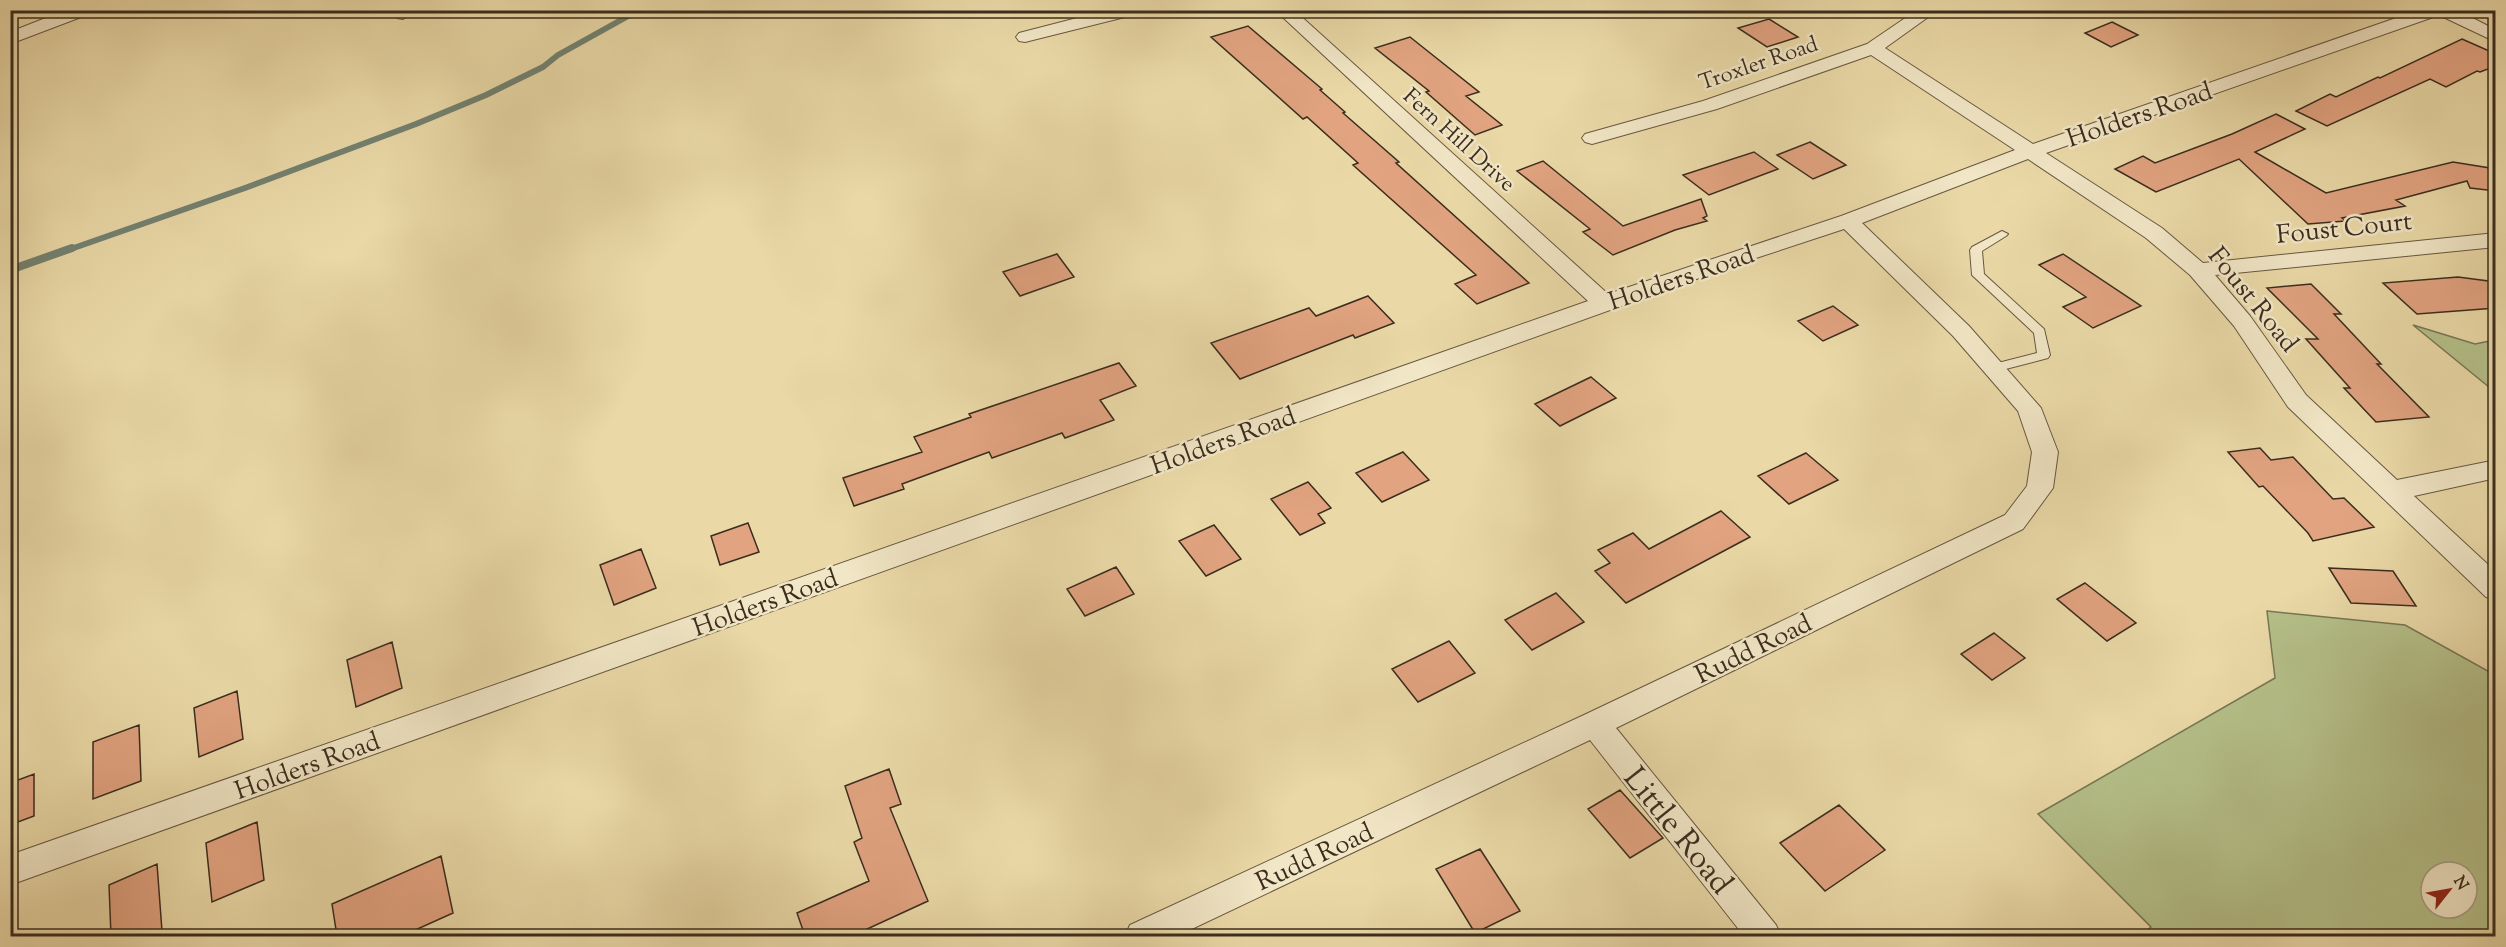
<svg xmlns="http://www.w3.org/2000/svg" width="2506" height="947" viewBox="0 0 2506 947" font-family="'Sorts Mill Goudy',serif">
<rect width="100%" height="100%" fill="#ead9a7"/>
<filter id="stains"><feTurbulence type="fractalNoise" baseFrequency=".00333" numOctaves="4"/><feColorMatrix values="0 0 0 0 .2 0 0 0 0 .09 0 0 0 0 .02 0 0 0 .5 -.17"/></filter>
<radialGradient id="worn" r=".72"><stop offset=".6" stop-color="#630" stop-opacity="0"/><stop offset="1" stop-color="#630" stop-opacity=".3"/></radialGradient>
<!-- green -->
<path fill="#b5c089" stroke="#787654" stroke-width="1.5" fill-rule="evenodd" d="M 2413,325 L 2475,344 L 2495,340 L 2495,392 Z
M 2267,611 L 2405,625 L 2495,675 L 2495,936 L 2139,936 L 2151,927 L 2038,814 L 2275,678 ZM 2431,872 L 2467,872 L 2467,908 L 2431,908 Z"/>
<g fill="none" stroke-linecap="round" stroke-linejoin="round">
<!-- stream-far1 -->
<path stroke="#738271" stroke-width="6" d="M 68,250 L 245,188 L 416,124 L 486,95 L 543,67 L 558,55 L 639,10"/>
<!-- stream -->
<path stroke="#738271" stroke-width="8" d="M 10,270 L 72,248"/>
</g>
<!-- building -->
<path fill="#e1a380" stroke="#3b2d1e" stroke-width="1.5" d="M 1769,19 L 1798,37 L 1767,47 L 1738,28 Z
M 2112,22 L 2138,35 L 2111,47 L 2085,33 Z
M 1248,26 L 1322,89 L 1320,90 L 1345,112 L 1343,113 L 1399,162 L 1396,163 L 1529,283 L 1477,304 L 1455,284 L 1476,275 L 1353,165 L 1358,163 L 1307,117 L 1303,119 L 1211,37 Z
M 1410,37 L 1479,92 L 1466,96 L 1502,125 L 1475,135 L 1426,92 L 1429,91 L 1375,48 Z
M 2462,39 L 2496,54 L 2496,66 L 2480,72 L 2477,71 L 2446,87 L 2430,79 L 2327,126 L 2296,111 L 2330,94 L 2336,97 L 2378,77 L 2380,78 Z
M 2276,114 L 2305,129 L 2255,152 L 2326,193 L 2453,162 L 2496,169 L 2496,191 L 2470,188 L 2467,181 L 2396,200 L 2405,206 L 2342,218 L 2346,221 L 2308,224 L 2239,159 L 2156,192 L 2115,169 L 2143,156 L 2155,163 L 2232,134 Z
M 1810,142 L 1846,165 L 1813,179 L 1777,155 Z
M 1754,152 L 1778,169 L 1709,195 L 1683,175 Z
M 1543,161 L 1623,226 L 1701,199 L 1707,216 L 1703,218 L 1707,221 L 1675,230 L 1613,255 L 1583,232 L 1590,229 L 1517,171 Z
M 1057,254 L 1074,277 L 1020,296 L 1003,272 Z
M 2063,254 L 2141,306 L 2093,328 L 2063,307 L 2086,297 L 2039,265 Z
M 2458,277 L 2496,282 L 2496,308 L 2417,314 L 2383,283 Z
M 2311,284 L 2341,314 L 2334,314 L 2381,364 L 2377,364 L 2429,417 L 2376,422 L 2344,388 L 2350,388 L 2306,339 L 2318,339 L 2267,288 Z
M 1368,296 L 1394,323 L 1355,338 L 1353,335 L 1240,379 L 1211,343 L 1309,308 L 1316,316 Z
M 1833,306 L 1858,325 L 1823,341 L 1798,321 Z
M 1119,363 L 1136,386 L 1100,400 L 1114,420 L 1065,438 L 1062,433 L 992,458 L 989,452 L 902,484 L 904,489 L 854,506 L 843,478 L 922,452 L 914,437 L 971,417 L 969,414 Z
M 1591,377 L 1616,398 L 1560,426 L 1535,404 Z
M 2260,448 L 2271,460 L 2293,457 L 2333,499 L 2344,498 L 2374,527 L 2313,541 L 2308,533 L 2263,486 L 2259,487 L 2228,452 Z
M 1403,452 L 1429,480 L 1382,502 L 1356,473 Z
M 1806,453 L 1838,480 L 1789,504 L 1758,476 Z
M 1308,482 L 1331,508 L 1318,514 L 1325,523 L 1300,535 L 1271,499 Z
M 1721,511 L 1750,537 L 1626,603 L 1595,571 L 1610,563 L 1598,550 L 1633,533 L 1649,549 Z
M 748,523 L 759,552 L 720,565 L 711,536 Z
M 1214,525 L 1241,559 L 1206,576 L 1179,541 Z
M 641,549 L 656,588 L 614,605 L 600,565 Z
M 1116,567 L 1134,594 L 1085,616 L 1067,589 Z
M 2329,568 L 2393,571 L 2416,606 L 2351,603 Z
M 2085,583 L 2136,623 L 2107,641 L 2057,599 Z
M 1556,593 L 1584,622 L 1532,650 L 1505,620 Z
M 1994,633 L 2025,658 L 1992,680 L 1961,654 Z
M 1449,641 L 1475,673 L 1418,702 L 1392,669 Z
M 392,642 L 402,688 L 356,707 L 347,660 Z
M 237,691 L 243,739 L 199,757 L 194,708 Z
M 139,725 L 141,781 L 93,799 L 93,742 Z
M 889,769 L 901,804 L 890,808 L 928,901 L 852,936 L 805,936 L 797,913 L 869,881 L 854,842 L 862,838 L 845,786 Z
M 34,774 L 34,816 L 10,825 L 10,783 Z
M 1620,790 L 1663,838 L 1630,858 L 1588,809 Z
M 1839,805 L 1885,850 L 1825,891 L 1780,843 Z
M 257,822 L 264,880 L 212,902 L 206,843 Z
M 1480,849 L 1520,911 L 1475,933 L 1436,869 Z
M 441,856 L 453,913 L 402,936 L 337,936 L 332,904 Z
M 157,864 L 162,931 L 149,936 L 111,936 L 109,885 Z"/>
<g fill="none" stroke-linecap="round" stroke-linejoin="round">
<!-- service casing -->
<g stroke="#675840" stroke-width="2">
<path id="service" d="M 2002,231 L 2008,234 L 2006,236 L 1982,251 L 1984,274 L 2044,329 L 2050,355 L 2048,358 L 1994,372 L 1990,371 L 1988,368 L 1990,365 L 2037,353 L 2034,333 L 1972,275 L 1970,250 L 1972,247 Z"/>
</g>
<!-- minor casing -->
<g stroke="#675840" stroke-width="2">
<path id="minor" d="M 66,10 L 91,10 L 89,14 L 10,44 L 10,32 Z
M 397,10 L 419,10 L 403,19 L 397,18 L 394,14 Z
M 1108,10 L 1139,10 L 1137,14 L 1025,42 L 1019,41 L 1016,37 L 1019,33 Z
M 1275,10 L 1294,10 L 1608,294 L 1841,216 L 2015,150 L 1871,55 L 1717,109 L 1592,144 L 1585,142 L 1582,138 L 1585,134 L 1703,101 L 1867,44 L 1917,10 L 1938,10 L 1885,48 L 2033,144 L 2419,10 L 2457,10 L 2496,30 L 2496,42 L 2439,15 L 2046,153 L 2162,228 L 2203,263 L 2496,233 L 2496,247 L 2215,275 L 2250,316 L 2306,395 L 2397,480 L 2496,460 L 2496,478 L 2414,496 L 2496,572 L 2496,600 L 2486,597 L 2288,407 L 2234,326 L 2190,275 L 2146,238 L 2028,159 L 1862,223 L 1969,326 L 2041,408 L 2058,452 L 2053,488 L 2023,529 L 1616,728 L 1776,925 L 1781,936 L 1744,936 L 1590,740 L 1177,936 L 1125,936 L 1130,925 L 1584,715 L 2005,515 L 2027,486 L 2032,452 L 2018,411 L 1953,336 L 1844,229 L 1741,263 L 10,885 L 10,855 L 1588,301 Z"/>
</g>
<!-- service -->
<use href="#service" fill="#f1e6c6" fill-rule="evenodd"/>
<!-- minor -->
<use href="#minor" fill="#f1e6c6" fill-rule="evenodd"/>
</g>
<g text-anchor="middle" stroke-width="5" stroke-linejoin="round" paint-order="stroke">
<!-- far-street labels -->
<g font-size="22" fill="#3b2d1e" stroke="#f1e6c6">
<text transform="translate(1758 62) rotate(-19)" y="8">Troxler Road</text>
<text transform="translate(1460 139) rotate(42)" y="8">Fern Hill Drive</text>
</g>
<!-- street labels -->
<g font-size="26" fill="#3b2d1e" stroke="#f1e6c6">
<text transform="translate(2139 114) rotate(-19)" y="9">Holders Road</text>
<text transform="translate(2344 227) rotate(-6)" y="9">Foust Court</text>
<text transform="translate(1681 277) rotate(-19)" y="9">Holders Road</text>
<text transform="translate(2254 299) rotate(51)" y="9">Foust Road</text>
<text transform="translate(1223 440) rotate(-20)" y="9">Holders Road</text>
<text transform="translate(765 602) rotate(-20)" y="9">Holders Road</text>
<text transform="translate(1753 648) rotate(-26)" y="9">Rudd Road</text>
<text transform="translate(307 765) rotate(-20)" y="9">Holders Road</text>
<text transform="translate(1314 856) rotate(-25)" y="9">Rudd Road</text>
</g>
<!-- near-street labels -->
<g font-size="32" fill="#3b2d1e" stroke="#f1e6c6">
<text transform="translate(1679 830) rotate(51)" y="11">Little Road</text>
</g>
</g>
<!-- margin -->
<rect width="2506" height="947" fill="none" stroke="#ead9a7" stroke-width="36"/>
<rect x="12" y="12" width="2482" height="923" fill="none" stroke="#3b2d1e" stroke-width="3"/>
<rect x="18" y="18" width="2470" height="911" fill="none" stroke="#3b2d1e" stroke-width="1.5"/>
<!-- north arrow -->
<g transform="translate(2449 890) rotate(59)"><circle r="28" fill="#f1e6c6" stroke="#a89c83" stroke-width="1.5"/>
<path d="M0-4.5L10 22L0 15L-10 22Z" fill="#8f2418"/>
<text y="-9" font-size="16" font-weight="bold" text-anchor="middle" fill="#3b2d1e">N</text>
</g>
<rect width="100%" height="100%" filter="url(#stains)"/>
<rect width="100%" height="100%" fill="url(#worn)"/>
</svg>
